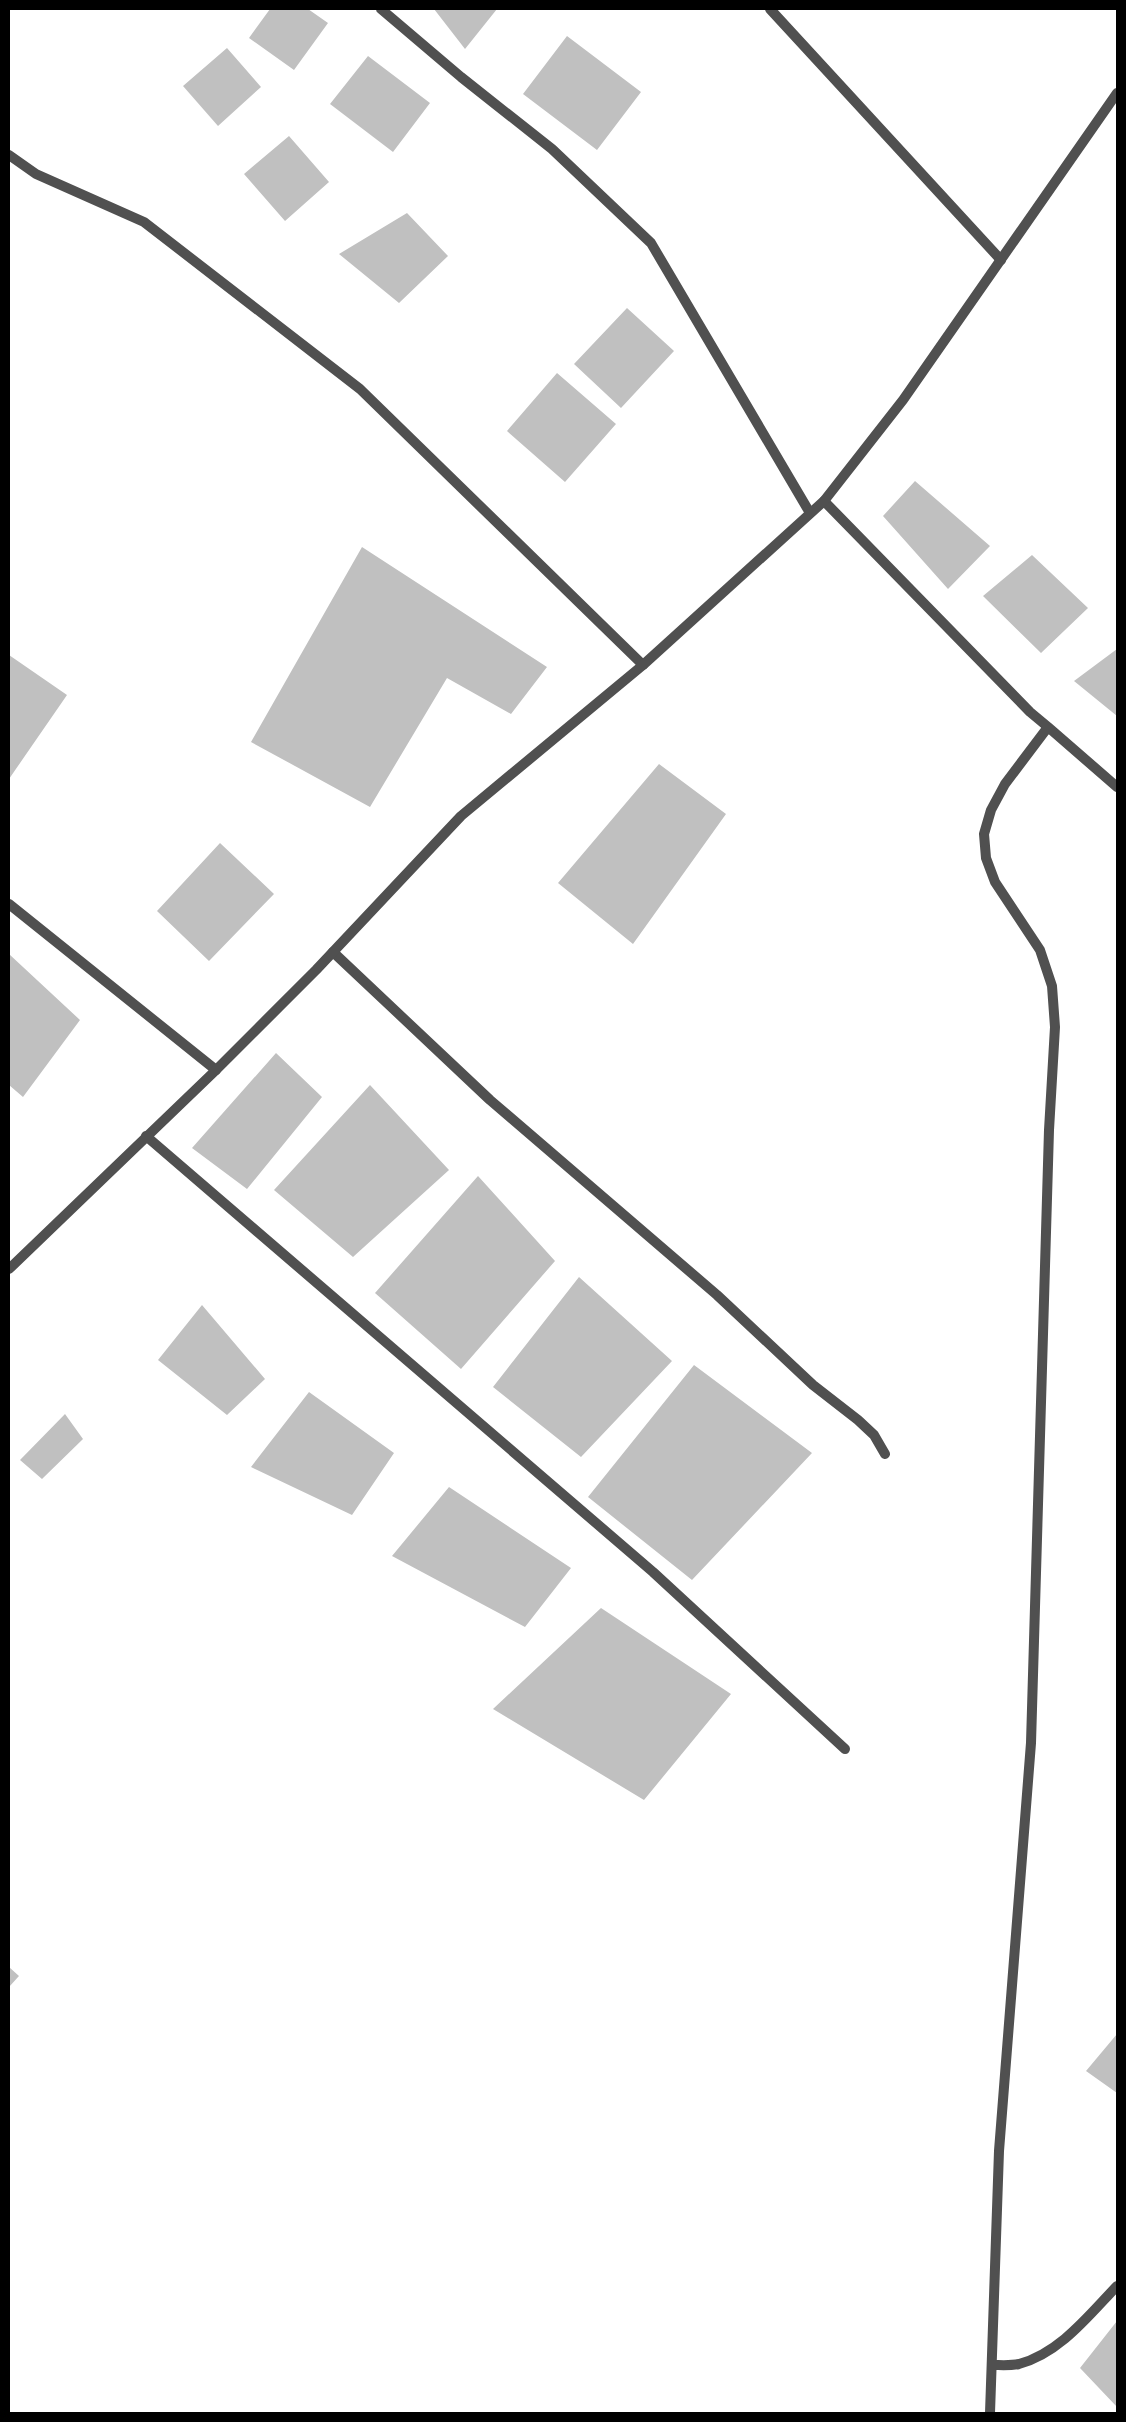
<svg xmlns="http://www.w3.org/2000/svg" width="1126" height="2422" viewBox="0 0 1126 2422" font-family="Quicksand,sans-serif">
<rect width="100%" height="100%" fill="#fff"/>
<!-- building -->
<path fill="#c0c0c0" d="M 270,9 L 308,9 L 328,23 L 294,70 L 249,38 Z
M 434,9 L 497,9 L 465,49 Z
M 567,36 L 641,92 L 597,150 L 523,94 Z
M 227,48 L 261,87 L 218,126 L 183,86 Z
M 368,56 L 430,103 L 393,152 L 330,104 Z
M 289,136 L 329,182 L 285,221 L 244,174 Z
M 407,213 L 448,256 L 399,303 L 339,254 Z
M 627,308 L 674,351 L 621,408 L 574,364 Z
M 557,373 L 616,424 L 565,482 L 507,431 Z
M 915,481 L 990,546 L 948,589 L 883,516 Z
M 362,547 L 547,667 L 511,714 L 447,678 L 370,807 L 251,742 Z
M 1032,555 L 1088,608 L 1041,653 L 983,596 Z
M 1117,649 L 1117,716 L 1074,681 Z
M 9,655 L 67,695 L 9,779 Z
M 659,764 L 726,814 L 633,944 L 558,883 Z
M 220,843 L 274,894 L 209,961 L 157,911 Z
M 9,954 L 80,1020 L 23,1097 L 9,1085 Z
M 276,1053 L 322,1097 L 247,1189 L 192,1148 Z
M 370,1085 L 449,1170 L 353,1257 L 274,1190 Z
M 478,1176 L 555,1261 L 461,1369 L 375,1293 Z
M 579,1277 L 672,1361 L 581,1457 L 493,1387 Z
M 202,1305 L 265,1379 L 227,1415 L 158,1360 Z
M 694,1365 L 812,1453 L 692,1580 L 588,1497 Z
M 309,1392 L 394,1453 L 352,1515 L 251,1467 Z
M 65,1414 L 83,1439 L 42,1479 L 20,1460 Z
M 449,1487 L 571,1568 L 525,1627 L 392,1556 Z
M 601,1608 L 731,1694 L 644,1800 L 493,1709 Z
M 9,1967 L 19,1976 L 9,1987 Z
M 1117,2034 L 1117,2093 L 1086,2071 Z
M 1117,2321 L 1117,2407 L 1080,2368 Z"/>
<g fill="none" stroke-linecap="round" stroke-linejoin="round">
<!-- minor -->
<path stroke="#505050" stroke-width="10" d="M 381,9 L 461,77 L 552,149 L 651,243 L 810,513
M 770,9 L 1001,260
M 9,155 L 36,174 L 144,222 L 360,389 L 643,665
M 824,501 L 1030,712 L 1048,727 L 1005,784 L 991,810 L 984,834 L 986,858 L 995,882 L 1040,950 L 1052,986 L 1055,1027 L 1049,1130 L 1031,1743 L 999,2151 L 990,2413
M 1048,727 L 1117,787
M 9,904 L 216,1070
M 333,952 L 490,1100 L 717,1295 L 813,1385 L 858,1420 L 874,1435 L 885,1454
M 146,1136 L 653,1572 L 845,1749
M 992,2365 C 1000,2365 1010,2366 1019,2364 C 1060,2353 1089,2315 1117,2286"/>
<!-- tertiary -->
<path stroke="#505050" stroke-width="10" d="M 9,1269 L 216,1070 L 316,970 L 461,816 L 643,665 L 824,501 L 903,400 L 1117,93"/>
</g>
<!-- border -->
<rect width="1126" height="2422" fill="none" stroke="#000000" stroke-width="20"/>
</svg>
